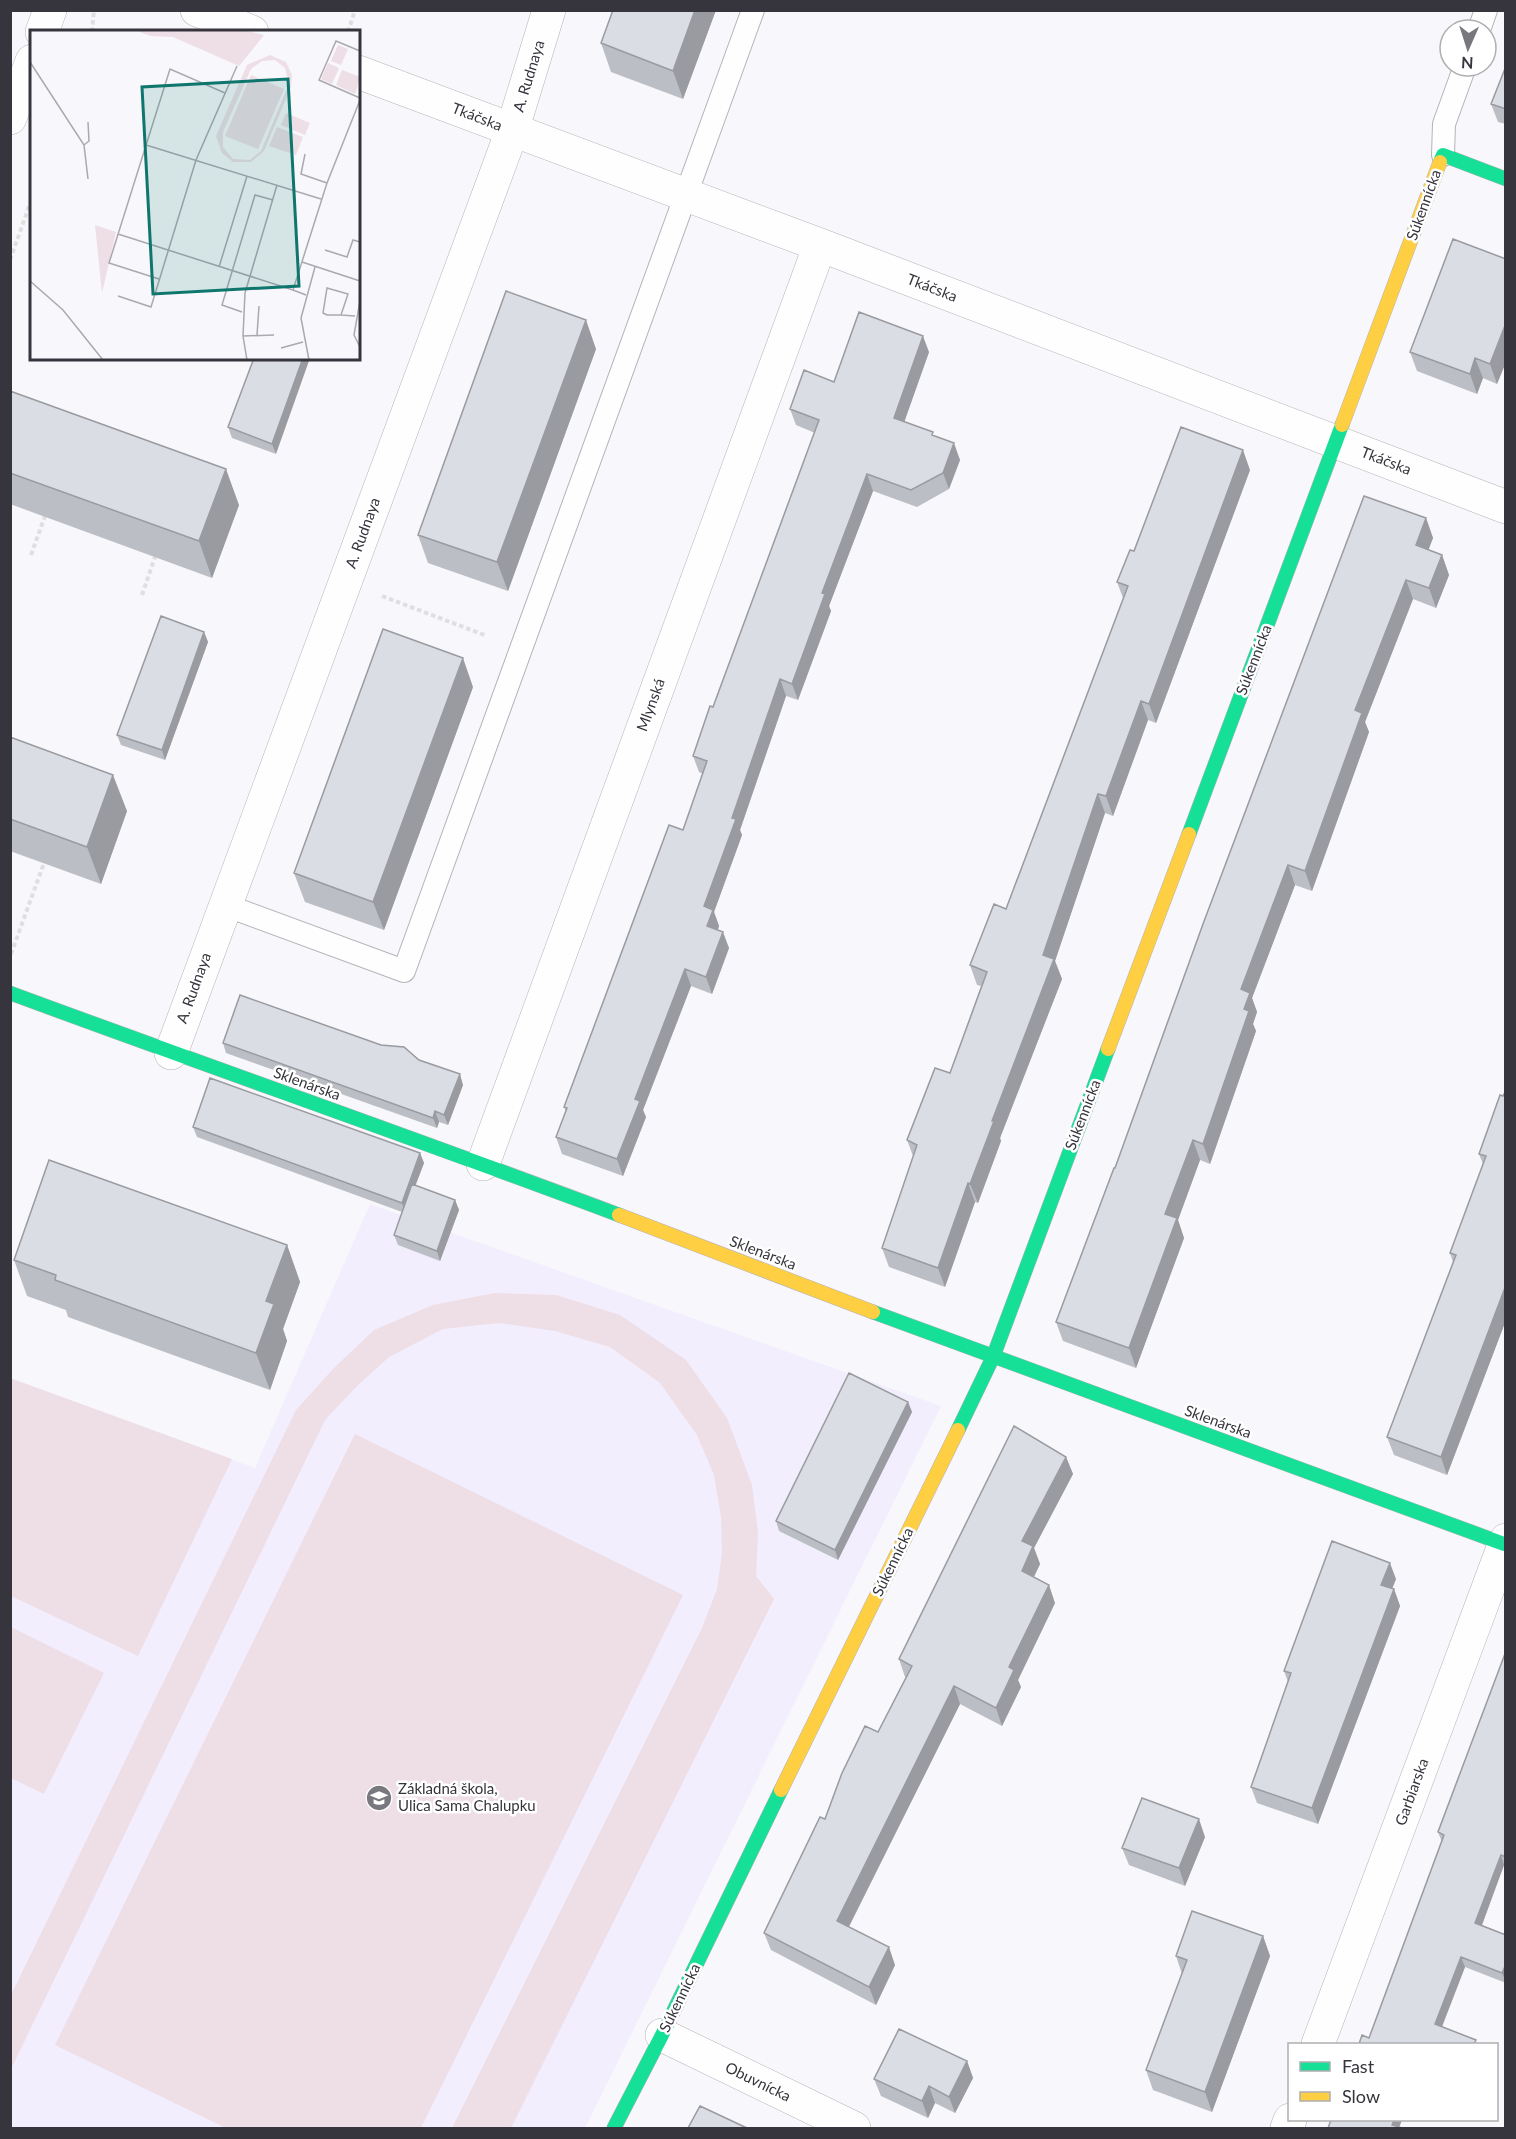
<svg xmlns="http://www.w3.org/2000/svg" width="1516" height="2139" viewBox="0 0 1516 2139" font-family="Lato,sans-serif">
<rect width="100%" height="100%" fill="#f8f7fb"/>
<!-- built -->
<path fill="#f2eefd" d="M 370,1204 L 941,1406 L 585,2128 L 11,2128 L 10,1378 L 255,1468 Z"/>
<!-- green -->
<path fill="#eedee6" d="M 495,1293 L 556,1295 L 620,1315 L 686,1360 L 727,1418 L 752,1485 L 758,1533 L 756,1576 L 774,1599 L 511,2128 L 452,2128 L 702,1628 L 717,1589 L 722,1553 L 721,1517 L 714,1475 L 697,1435 L 660,1383 L 610,1347 L 555,1331 L 499,1323 L 443,1329 L 389,1357 L 357,1386 L 325,1420 L 11,2069 L 11,1995 L 296,1410 L 333,1369 L 374,1330 L 433,1305 Z
M 10,1378 L 232,1459 L 138,1656 L 11,1596 Z
M 355,1434 L 683,1595 L 421,2128 L 226,2128 L 55,2045 Z
M 11,1627 L 104,1673 L 44,1794 L 11,1778 Z"/>
<g fill="none" stroke-linecap="round" stroke-linejoin="round">
<!-- lane casing -->
<g stroke="#b5b3b8" stroke-width="24">
<path id="lane" d="M 1479,30 L 1486,10
M 1443,155 L 1444,124 L 1465,66
M 225,905 L 404,971 L 753,10"/>
</g>
<!-- street casing -->
<g stroke="#b5b3b8" stroke-width="34">
<path id="street" d="M 197,10 L 252,32
M 42,32 L 50,10
M 358,72 L 820,245 L 1506,507
M 10,118 L 32,61
M 171,1053 L 512,131 L 549,10
M 483,1164 L 820,245
M 662,2035 L 854,2128
M 1318,2044 L 1506,1540
M 1287,2128 L 1290,2120"/>
</g>
<!-- fast casing -->
<g stroke="#b5b3b8" stroke-width="15">
<path id="fast" d="M 1440,162 L 1443,155 L 1506,179
M 1189,834 L 1342,425
M 10,993 C 213,1068 417,1139 619,1215
M 873,1312 L 1504,1544
M 958,1430 L 993,1357 L 1108,1049
M 614,2128 L 662,2035 L 781,1790"/>
</g>
<!-- slow casing -->
<g stroke="#b5b3b8" stroke-width="15">
<path id="slow" d="M 1342,425 L 1440,162
M 1108,1049 L 1189,834
M 619,1215 L 873,1312
M 781,1790 L 958,1430"/>
</g>
<!-- path -->
<path stroke="#dfdfe1" stroke-width="4" stroke-dasharray="4.5 3" stroke-linecap="butt" d="M 92,32 L 94,10
M 348,32 L 355,10
M 10,260 L 32,198
M 31,555 L 45,516
M 142,595 L 155,557
M 382,596 L 487,636
M 11,954 L 44,863"/>
<!-- lane -->
<use href="#lane" stroke="#fefefe" stroke-width="22"/>
<!-- street -->
<use href="#street" stroke="#fefefe" stroke-width="33"/>
<!-- fast -->
<use href="#fast" stroke="#16e098" stroke-width="14"/>
<!-- slow -->
<use href="#slow" stroke="#ffcf43" stroke-width="14"/>
</g>
<!-- wall -->
<path fill="#bcbec5" d="M 716,10 L 683,99 L 611,72 L 601,43 Z
M 1506,66 L 1506,124 L 1498,122 L 1491,104 Z
M 1506,259 L 1506,362 L 1497,384 L 1483,378 L 1477,394 L 1417,371 L 1410,352 Z
M 596,349 L 508,591 L 428,563 L 418,535 Z
M 929,352 L 904,422 L 935,436 L 960,460 L 949,489 L 917,507 L 873,491 L 829,606 L 831,611 L 798,700 L 786,696 L 740,830 L 742,835 L 714,912 L 719,926 L 718,930 L 729,948 L 712,994 L 691,986 L 643,1110 L 646,1117 L 623,1176 L 562,1154 L 556,1137 L 566,1112 L 564,1107 L 683,830 L 703,774 L 699,772 L 693,756 L 713,707 L 815,433 L 796,425 L 790,409 L 834,382 Z
M 254,358 L 276,454 L 232,438 L 228,427 Z
M 10,391 L 239,505 L 212,578 L 10,504 Z
M 1250,470 L 1156,723 L 1148,720 L 1113,816 L 1105,813 L 1055,961 L 1062,979 L 1000,1138 L 1001,1141 L 978,1203 L 975,1202 L 945,1287 L 889,1267 L 882,1248 L 913,1156 L 907,1140 L 950,1073 L 981,986 L 977,985 L 970,965 L 1006,909 L 1123,598 L 1117,582 L 1134,551 Z
M 1426,518 L 1433,538 L 1428,550 L 1442,555 L 1449,575 L 1436,608 L 1413,599 L 1365,722 L 1369,732 L 1312,891 L 1295,885 L 1252,998 L 1257,1012 L 1253,1024 L 1256,1031 L 1210,1164 L 1200,1160 L 1178,1220 L 1184,1238 L 1136,1368 L 1063,1341 L 1056,1322 L 1115,1168 Z
M 204,632 L 208,642 L 165,760 L 121,745 L 117,735 Z
M 473,687 L 384,930 L 305,902 L 294,873 Z
M 10,737 L 127,811 L 101,884 L 10,851 Z
M 223,1043 L 419,1060 L 463,1085 L 448,1125 L 439,1122 L 437,1128 L 226,1053 Z
M 1506,1090 L 1506,1320 L 1447,1475 L 1394,1455 L 1387,1437 L 1453,1262 L 1450,1253 L 1483,1164 L 1479,1154 Z
M 193,1127 L 420,1153 L 424,1163 L 415,1186 L 455,1200 L 459,1210 L 440,1261 L 398,1245 L 394,1235 L 402,1212 L 197,1137 Z
M 287,1245 L 300,1282 L 283,1329 L 287,1341 L 270,1390 L 68,1317 L 66,1310 L 27,1296 L 14,1260 Z
M 908,1402 L 912,1412 L 838,1560 L 779,1531 L 776,1521 Z
M 1066,1457 L 1073,1474 L 1034,1548 L 1040,1564 L 1034,1577 L 1055,1603 L 1018,1680 L 1021,1687 L 1002,1726 L 960,1704 L 849,1927 L 895,1965 L 876,2005 L 771,1950 L 764,1933 L 825,1819 L 878,1732 L 906,1677 L 905,1677 L 899,1659 Z
M 1396,1579 L 1392,1589 L 1394,1589 L 1400,1606 L 1318,1824 L 1257,1803 L 1251,1787 L 1288,1682 L 1284,1671 Z
M 1506,1651 L 1506,1866 L 1504,1865 L 1482,1925 L 1506,1935 L 1506,1983 L 1465,1967 L 1442,2027 L 1369,2038 L 1442,1842 L 1438,1832 Z
M 1205,1837 L 1185,1886 L 1129,1865 L 1122,1848 Z
M 1263,1936 L 1270,1956 L 1212,2112 L 1153,2090 L 1146,2070 L 1182,1974 L 1176,1956 Z
M 967,2061 L 973,2078 L 955,2113 L 935,2103 L 928,2118 L 881,2096 L 874,2079 Z"/>
<!-- shaded-wall -->
<path fill="#999ba0" d="M 695,10 L 716,10 L 683,99 L 673,71 Z
M 586,320 L 596,349 L 508,591 L 497,562 Z
M 1506,323 L 1506,362 L 1497,384 L 1490,364 Z
M 923,336 L 929,352 L 900,434 L 894,418 Z
M 303,358 L 310,358 L 276,454 L 272,444 Z
M 1475,358 L 1483,378 L 1477,394 L 1470,374 Z
M 954,443 L 960,460 L 949,489 L 943,473 Z
M 1243,450 L 1250,470 L 1156,723 L 1149,704 Z
M 226,469 L 239,505 L 212,578 L 199,541 Z
M 867,474 L 873,491 L 829,606 L 831,611 L 798,700 L 792,684 L 822,593 Z
M 1426,518 L 1433,538 L 1423,564 L 1416,545 Z
M 1442,555 L 1449,575 L 1436,608 L 1429,588 Z
M 1406,580 L 1413,599 L 1365,722 L 1369,732 L 1312,891 L 1305,871 L 1355,710 Z
M 204,632 L 208,642 L 165,760 L 162,750 Z
M 463,658 L 473,687 L 384,930 L 373,902 Z
M 780,679 L 786,696 L 740,830 L 742,835 L 714,912 L 719,926 L 713,942 L 707,926 L 704,906 L 732,818 Z
M 1141,701 L 1148,720 L 1113,816 L 1106,796 Z
M 113,775 L 127,811 L 101,884 L 87,847 Z
M 1098,794 L 1105,813 L 1055,961 L 1062,979 L 1000,1138 L 1001,1141 L 978,1203 L 970,1184 L 1043,955 Z
M 1288,865 L 1295,885 L 1252,998 L 1257,1012 L 1253,1024 L 1256,1031 L 1210,1164 L 1203,1144 L 1241,989 Z
M 723,932 L 729,948 L 712,994 L 706,977 Z
M 685,969 L 691,986 L 643,1110 L 646,1117 L 623,1176 L 617,1159 L 635,1099 Z
M 460,1074 L 463,1085 L 448,1125 L 444,1115 Z
M 435,1111 L 439,1122 L 437,1128 L 433,1118 Z
M 1193,1140 L 1200,1160 L 1178,1220 L 1184,1238 L 1136,1368 L 1129,1348 L 1165,1214 Z
M 420,1153 L 424,1163 L 405,1213 L 402,1203 Z
M 968,1183 L 975,1202 L 945,1287 L 938,1268 Z
M 455,1200 L 459,1210 L 440,1261 L 437,1251 Z
M 287,1245 L 300,1282 L 283,1329 L 287,1341 L 270,1390 L 256,1353 L 266,1301 Z
M 1506,1285 L 1506,1320 L 1447,1475 L 1441,1457 Z
M 908,1402 L 912,1412 L 838,1560 L 835,1550 Z
M 1066,1457 L 1073,1474 L 1034,1548 L 1040,1564 L 1028,1589 L 1022,1571 L 1022,1541 Z
M 1390,1563 L 1396,1579 L 1387,1601 L 1381,1585 Z
M 1049,1585 L 1055,1603 L 1018,1680 L 1021,1687 L 1002,1726 L 996,1708 L 1009,1667 Z
M 1394,1589 L 1400,1606 L 1318,1824 L 1312,1808 Z
M 954,1686 L 960,1704 L 843,1938 L 837,1921 Z
M 1199,1819 L 1205,1837 L 1185,1886 L 1179,1868 Z
M 1501,1855 L 1504,1865 L 1479,1933 L 1475,1923 Z
M 1263,1936 L 1270,1956 L 1212,2112 L 1205,2092 Z
M 889,1947 L 895,1965 L 876,2005 L 869,1987 Z
M 1461,1957 L 1465,1967 L 1439,2034 L 1435,2024 Z
M 1506,1964 L 1506,1982 L 1502,1973 Z
M 967,2061 L 973,2078 L 955,2113 L 949,2097 Z
M 929,2086 L 935,2103 L 928,2118 L 922,2101 Z
M 1394,2120 L 1402,2120 L 1399,2128 L 1392,2125 Z"/>
<!-- building -->
<path fill="#dbdde5" stroke="#999ba0" stroke-width="1.5" d="M 613,10 L 695,10 L 673,71 L 601,43 Z
M 1506,66 L 1506,109 L 1491,104 Z
M 1453,239 L 1506,259 L 1506,323 L 1490,364 L 1475,358 L 1470,374 L 1410,352 Z
M 506,291 L 586,320 L 497,562 L 418,535 Z
M 859,312 L 923,336 L 894,418 L 933,432 L 932,435 L 954,443 L 943,473 L 911,490 L 867,474 L 822,593 L 825,594 L 792,684 L 780,679 L 732,818 L 736,819 L 704,906 L 713,910 L 707,926 L 723,932 L 706,977 L 685,969 L 635,1099 L 640,1101 L 617,1159 L 556,1137 L 567,1108 L 564,1107 L 669,825 L 683,830 L 707,761 L 693,756 L 710,706 L 713,707 L 819,420 L 790,409 L 804,370 L 834,382 Z
M 254,358 L 303,358 L 272,444 L 228,427 Z
M 10,391 L 226,469 L 199,541 L 10,473 Z
M 1181,427 L 1243,450 L 1149,704 L 1141,701 L 1106,796 L 1098,794 L 1043,955 L 1054,959 L 992,1121 L 994,1121 L 970,1184 L 968,1183 L 938,1268 L 882,1248 L 917,1145 L 907,1140 L 935,1068 L 950,1073 L 987,972 L 970,965 L 994,904 L 1006,909 L 1128,586 L 1117,582 L 1130,550 L 1134,551 Z
M 1364,496 L 1426,518 L 1416,545 L 1442,555 L 1429,588 L 1406,580 L 1355,710 L 1362,713 L 1305,871 L 1288,865 L 1241,989 L 1250,993 L 1244,1009 L 1249,1011 L 1203,1144 L 1193,1140 L 1165,1214 L 1177,1218 L 1129,1348 L 1056,1322 L 1114,1168 L 1115,1168 L 1203,924 Z
M 161,616 L 204,632 L 162,750 L 117,735 Z
M 383,629 L 463,658 L 373,902 L 294,873 Z
M 10,737 L 113,775 L 87,847 L 10,819 Z
M 240,995 L 381,1045 L 404,1047 L 419,1060 L 460,1074 L 444,1115 L 435,1111 L 433,1118 L 223,1043 Z
M 210,1078 L 420,1153 L 402,1203 L 193,1127 Z
M 1506,1090 L 1506,1285 L 1441,1457 L 1387,1437 L 1456,1255 L 1450,1253 L 1486,1156 L 1479,1154 L 1500,1095 L 1503,1096 Z
M 49,1160 L 287,1245 L 266,1301 L 274,1304 L 256,1353 L 55,1280 L 56,1275 L 14,1260 Z
M 412,1184 L 455,1200 L 437,1251 L 394,1235 Z
M 849,1373 L 908,1402 L 835,1550 L 776,1521 Z
M 1014,1426 L 1066,1457 L 1022,1541 L 1033,1546 L 1022,1571 L 1049,1585 L 1009,1667 L 1014,1670 L 996,1708 L 954,1686 L 837,1921 L 889,1947 L 869,1987 L 764,1933 L 820,1817 L 825,1819 L 842,1773 L 865,1726 L 878,1732 L 912,1666 L 899,1659 Z
M 1332,1541 L 1390,1563 L 1381,1585 L 1394,1589 L 1312,1808 L 1251,1787 L 1291,1673 L 1284,1671 Z
M 1506,1651 L 1506,1857 L 1501,1855 L 1475,1923 L 1506,1935 L 1506,1964 L 1502,1973 L 1461,1957 L 1435,2024 L 1476,2040 L 1474,2044 L 1359,2044 L 1362,2035 L 1369,2038 L 1444,1835 L 1438,1832 Z
M 1142,1798 L 1199,1819 L 1179,1868 L 1122,1848 Z
M 1192,1911 L 1263,1936 L 1205,2092 L 1146,2070 L 1187,1960 L 1176,1956 Z
M 899,2029 L 967,2061 L 949,2097 L 929,2086 L 922,2101 L 874,2079 Z
M 700,2106 L 747,2128 L 688,2128 Z
M 1331,2120 L 1394,2120 L 1392,2125 L 1402,2128 L 1328,2128 Z"/>
<!-- icons -->
<defs>
<g id="school-disc" transform="scale(1.35)"><circle r="9.5" fill="#7a787f" stroke="#fff"/><path d="M0-5L7-2L0 1L-7-2ZM-4 1L0 2.5L4 1V4Q0 6-4 4Z" fill="#fff"/></g>
</defs>
<g fill-rule="evenodd">
<use href="#school-disc" x="379" y="1798"/>
</g>
<g text-anchor="middle" stroke-width="5" stroke-linejoin="round" paint-order="stroke">
<!-- street labels -->
<g font-size="15" fill="#36343c" stroke="#fff">
<text transform="translate(529 76) rotate(-73)" y="5">A. Rudnaya</text>
<text transform="translate(477 117) rotate(21)" y="5">Tkáčska</text>
<text transform="translate(1424 205) rotate(-70)" y="5">Súkennícka</text>
<text transform="translate(932 288) rotate(21)" y="5">Tkáčska</text>
<text transform="translate(1386 461) rotate(21)" y="5">Tkáčska</text>
<text transform="translate(363 533) rotate(-70)" y="5">A. Rudnaya</text>
<text transform="translate(1254 660) rotate(-69)" y="5">Súkennícka</text>
<text transform="translate(651 705) rotate(-70)" y="5">Mlynská</text>
<text transform="translate(194 988) rotate(-70)" y="5">A. Rudnaya</text>
<text transform="translate(307 1084) rotate(20)" y="5">Sklenárska</text>
<text transform="translate(1083 1115) rotate(-69)" y="5">Súkennícka</text>
<text transform="translate(763 1253) rotate(21)" y="5">Sklenárska</text>
<text transform="translate(1218 1422) rotate(20)" y="5">Sklenárska</text>
<text transform="translate(893 1562) rotate(-64)" y="5">Súkennícka</text>
<text transform="translate(1412 1792) rotate(-70)" y="5">Garbiarska</text>
<text transform="translate(680 1998) rotate(-64)" y="5">Súkennícka</text>
<text transform="translate(758 2082) rotate(26)" y="5">Obuvnícka</text>
</g>
<!-- poi labels -->
<g font-size="15" fill="#36343c" stroke="#fff" text-anchor="start">
<text x="398" y="1794">Základná škola,<tspan x="398" dy="17">Ulica Sama Chalupku</tspan></text>
</g>
</g>
<!-- overview -->
<g transform="translate(30 30)">
<rect width="330" height="330" fill="#f8f7fb"/>
<path d="M 104,0 L 213,0 L 234,5 L 209,36 L 143,7 L 121,6 ZM 308,15 L 318,19 L 311,35 L 301,31 ZM 240,25 L 256,32 L 262,45 L 261,57 L 234,121 L 221,132 L 203,132 L 192,123 L 186,106 L 217,35 ZM 245,30 L 255,38 L 259,54 L 231,121 L 220,130 L 203,129 L 193,117 L 193,102 L 221,39 L 232,31 ZM 298,33 L 309,38 L 302,54 L 291,49 ZM 312,40 L 330,47 L 325,64 L 306,55 ZM 221,45 L 254,59 L 228,119 L 195,106 ZM 256,83 L 280,93 L 275,105 L 251,95 ZM 247,97 L 273,107 L 266,125 L 239,116 ZM 65,195 L 86,202 L 72,263 Z" fill="#eedee6" fill-rule="evenodd"/>
<path fill="none" stroke="#aaa9af" stroke-width="1.5" d="M 330,21 L 306,11 L 289,50 L 330,68M 0,32 L 54,115 L 58,149M 54,115 L 59,111 L 58,92M 116,115 L 291,169M 275,124 L 271,144 L 297,153M 88,204 L 263,260M 295,220 L 317,227 L 323,210 L 330,212M 272,232 L 330,251M 189,237 L 217,146M 129,249 L 79,233 L 140,39 L 195,63M 0,251 L 33,280 L 73,330M 276,265 L 263,260 L 297,153 L 330,70M 88,266 L 121,277 L 166,130 L 207,36M 330,271 L 324,305 L 330,317M 212,282 L 192,275 L 225,165 L 243,170M 311,285 L 318,264 L 297,258 L 293,283 L 297,285 L 311,285 L 325,286M 227,305 L 229,276M 213,306 L 244,305M 251,318 L 273,312M 217,330 L 213,306 L 215,263 L 247,155M 279,330 L 271,288 L 285,237"/>
<path fill="#0f766e" fill-opacity="0.15" stroke="#0f766e" stroke-width="3" d="M 258,49 L 269,256 L 123,264 L 112,57 Z"/>
<rect width="330" height="330" fill="none" stroke="#36343c" stroke-width="3"/>
</g>
<!-- border -->
<rect width="1516" height="2139" fill="none" stroke="#36343c" stroke-width="24"/>
<!-- legend -->
<rect x="1288" y="2043" width="210" height="78" fill="#ffffff" stroke="#afaeb1" stroke-width="1.5"/>
<rect x="1300" y="2062" width="30" height="9" fill="#16e098" stroke="#afaeb1" stroke-width="1.5"/>
<text x="1342" y="2073" font-size="18" fill="#36343c">Fast</text>
<rect x="1300" y="2092" width="30" height="9" fill="#ffcf43" stroke="#afaeb1" stroke-width="1.5"/>
<text x="1342" y="2103" font-size="18" fill="#36343c">Slow</text>
<!-- north arrow -->
<g transform="translate(1468 48) rotate(183)"><circle r="28" fill="#ffffff" stroke="#afaeb1" stroke-width="1.5"/>
<path d="M0-4.5L10 22L0 15L-10 22Z" fill="#7a787f"/>
<text y="-9" font-size="16" font-weight="bold" text-anchor="middle" fill="#36343c">N</text>
</g>
</svg>
